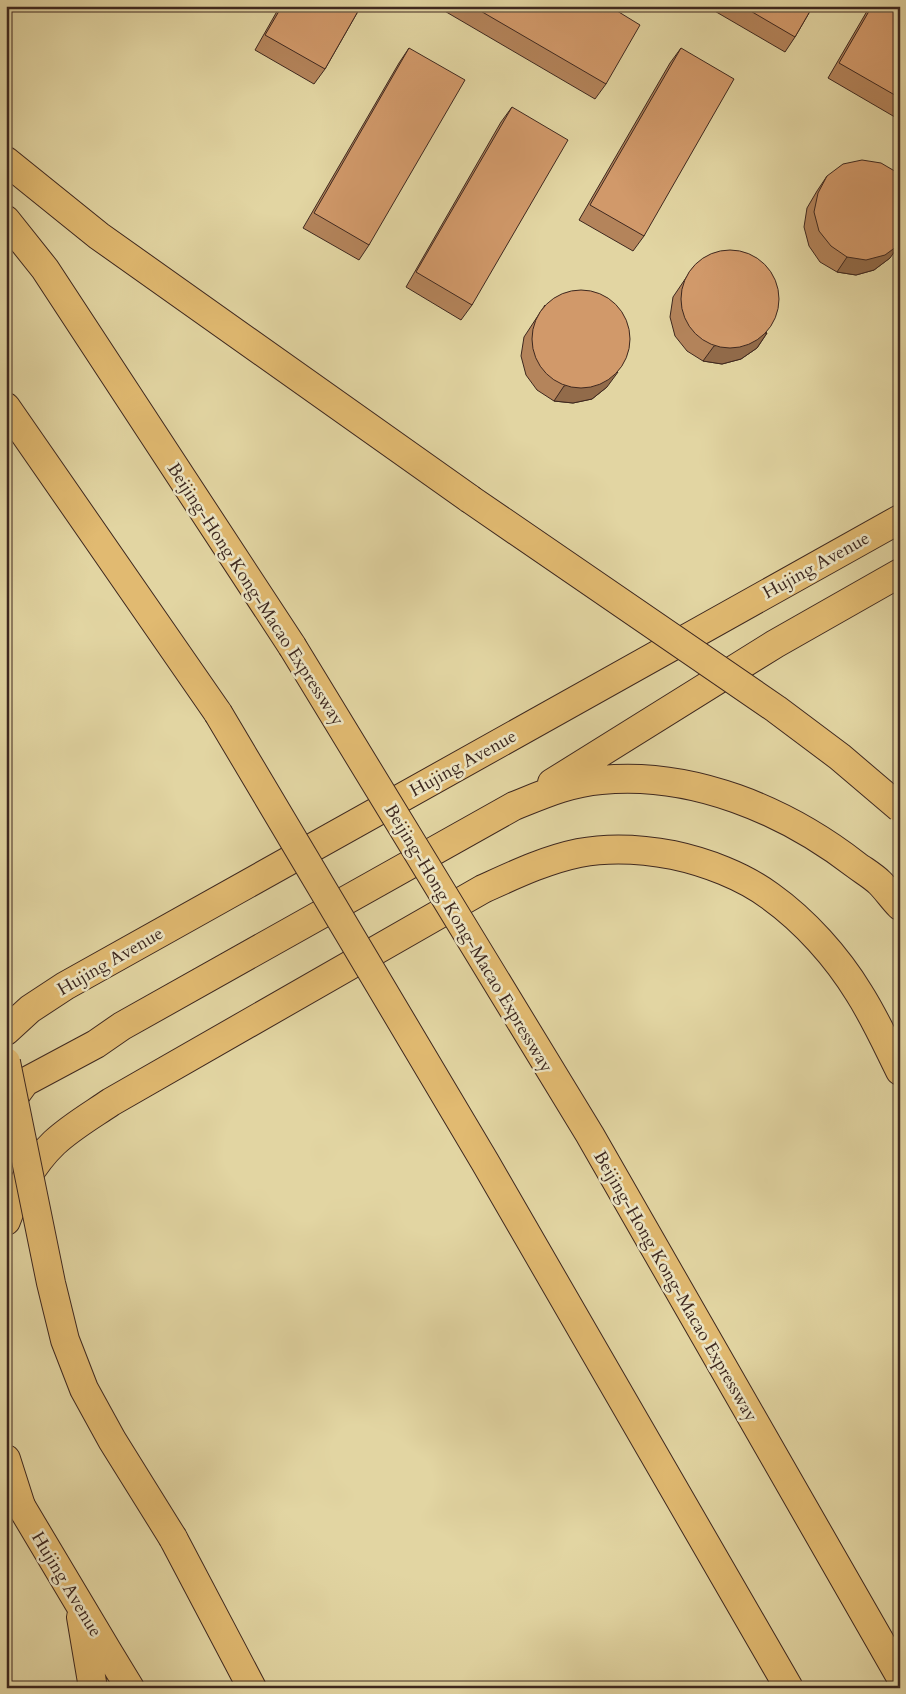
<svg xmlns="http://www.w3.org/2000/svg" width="906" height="1694" viewBox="0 0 906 1694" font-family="Cardo,serif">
<rect width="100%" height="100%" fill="#e2d5a2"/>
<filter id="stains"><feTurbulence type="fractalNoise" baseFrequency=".004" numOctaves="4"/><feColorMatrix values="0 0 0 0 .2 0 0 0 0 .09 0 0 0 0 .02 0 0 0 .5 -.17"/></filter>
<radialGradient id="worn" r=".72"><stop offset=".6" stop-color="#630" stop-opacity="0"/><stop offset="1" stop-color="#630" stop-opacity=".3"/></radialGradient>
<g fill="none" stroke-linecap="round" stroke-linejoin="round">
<!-- primary casing -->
<g stroke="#3e281f" stroke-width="30">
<path id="primary" d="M 6,1031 L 30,1009 L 65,986 L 900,519
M 9,1486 L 108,1652 L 130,1688
M 81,1617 L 93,1688"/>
</g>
<!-- motorway casing -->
<g stroke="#3e281f" stroke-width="30">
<path id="motorway" d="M 6,161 L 99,236 L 470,499
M 6,220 L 45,269 L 292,646
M 6,407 L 218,713
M 552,783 L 775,644 L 900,573
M 6,1108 L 25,1082 L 96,1044 L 122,1026 L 514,806 C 544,794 568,783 601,780 C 692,771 785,810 856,865 C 864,871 873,876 880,883 C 887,890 893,899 900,906
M 6,1221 C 16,1193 33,1163 54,1143 C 71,1127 92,1115 111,1102 L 483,889 C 514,875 545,860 579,853 C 610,847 642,849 673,855 C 706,862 743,876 770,896 C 805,921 837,957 859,993 C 875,1018 887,1045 900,1071
M 6,1459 L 21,1506
M 173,1538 L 252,1688"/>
</g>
<!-- primary -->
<use href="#primary" stroke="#e1ba71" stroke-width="28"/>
<!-- motorway -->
<use href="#motorway" stroke="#e1ba71" stroke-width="28"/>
<!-- motorway-bridge casing -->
<g stroke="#3e281f" stroke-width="30" stroke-linecap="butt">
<path id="motorway-bridge" d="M 470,499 L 776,709 L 840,757 L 900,808
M 292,646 L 590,1135 L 900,1676
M 218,713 L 485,1162 L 789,1688
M 6,1062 L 51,1283 L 65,1340 L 84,1389 L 112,1440 L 173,1538"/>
</g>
<!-- motorway-bridge -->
<use href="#motorway-bridge" stroke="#e1ba71" stroke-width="28"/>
</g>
<!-- wall -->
<path fill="#b4845b" stroke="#3e281f" d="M 280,6 L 361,6 L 325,69 L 314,84 L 255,50 Z
M 436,6 L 609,6 L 606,84 L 595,99 Z
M 706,6 L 813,6 L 795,37 L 785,52 Z
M 870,6 L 900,6 L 900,120 L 828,78 Z
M 409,48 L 369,245 L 359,260 L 303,228 L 399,63 Z
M 681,48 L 644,236 L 633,251 L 579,220 L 670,63 Z
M 512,107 L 472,305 L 461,320 L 406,287 L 501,122 Z
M 827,176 L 890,258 L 874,270 L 856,275 L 837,272 L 820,262 L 809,246 L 804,227 L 807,208 L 817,191 Z
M 694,266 L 767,333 L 757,348 L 741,359 L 722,364 L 703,361 L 687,351 L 675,336 L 670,317 L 673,297 Z
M 545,305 L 607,387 L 592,399 L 573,403 L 554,401 L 537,390 L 526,375 L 521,356 L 524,337 Z"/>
<!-- shaded-wall -->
<path fill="#926b4a" stroke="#3e281f" d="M 900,244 L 890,258 L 874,270 L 856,275 L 837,272 L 847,257 Z
M 767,333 L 757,348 L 741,359 L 722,364 L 703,361 L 714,346 Z
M 618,372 L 607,387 L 592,399 L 573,403 L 554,401 L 564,386 Z"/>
<!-- building -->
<path fill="#d1996a" stroke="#3e281f" d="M 282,6 L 361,6 L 325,69 L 265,35 Z
M 472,6 L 609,6 L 640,25 L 606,84 Z
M 742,6 L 813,6 L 795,37 Z
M 872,6 L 900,6 L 900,98 L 839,63 Z
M 409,48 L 465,80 L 369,245 L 314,213 Z
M 681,48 L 734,79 L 644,236 L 590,205 Z
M 512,107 L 568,140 L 472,305 L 416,272 Z
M 862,160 L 881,163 L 898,173 L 900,176 L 900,244 L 885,255 L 866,260 L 847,257 L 831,246 L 819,231 L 814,212 L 818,193 L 827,176 L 843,164 Z
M681 299a49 49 0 1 1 98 0a49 49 0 1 1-98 0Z
M532 339a49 49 0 1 1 98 0a49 49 0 1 1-98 0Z"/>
<g text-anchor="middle" stroke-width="5" stroke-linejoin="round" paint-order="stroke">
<!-- street labels -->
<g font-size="18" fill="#3e281f" stroke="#ece4c3">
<text transform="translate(816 565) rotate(-29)" y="6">Hujing Avenue</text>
<text transform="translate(256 594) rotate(57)" y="6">Beijing-Hong Kong-Macao Expressway</text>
<text transform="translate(463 763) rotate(-29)" y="6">Hujing Avenue</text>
<text transform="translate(469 938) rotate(59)" y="6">Beijing-Hong Kong-Macao Expressway</text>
<text transform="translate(110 961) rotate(-30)" y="6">Hujing Avenue</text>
<text transform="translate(676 1286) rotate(60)" y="6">Beijing-Hong Kong-Macao Expressway</text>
<text transform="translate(67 1584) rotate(59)" y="6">Hujing Avenue</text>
</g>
</g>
<!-- margin -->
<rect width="906" height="1694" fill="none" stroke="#e2d5a2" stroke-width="25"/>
<rect x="8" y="8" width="891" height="1679" fill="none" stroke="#3e281f" stroke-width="2.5"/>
<rect x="12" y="12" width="881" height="1669" fill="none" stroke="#3e281f"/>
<rect width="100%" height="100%" filter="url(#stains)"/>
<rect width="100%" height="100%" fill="url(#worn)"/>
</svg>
